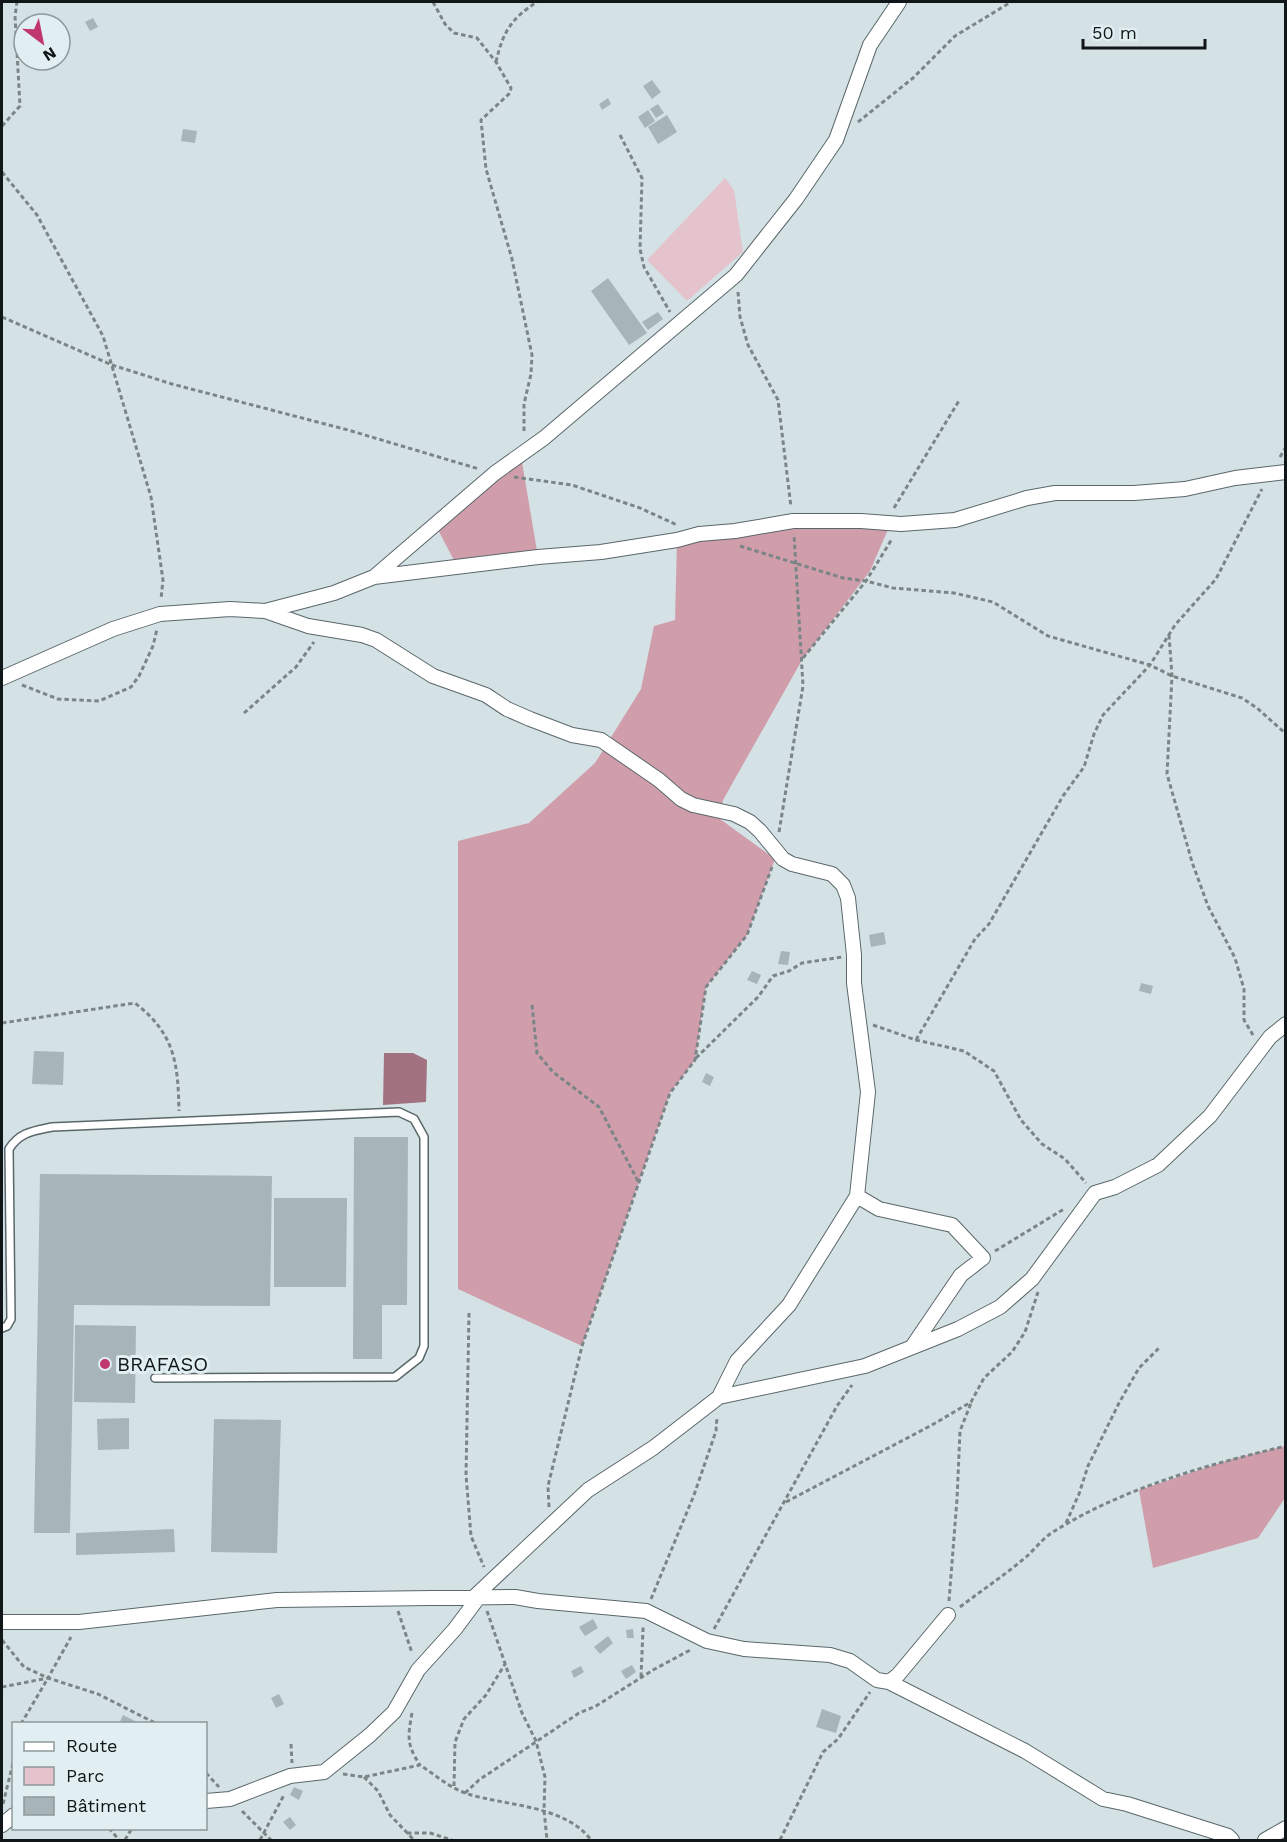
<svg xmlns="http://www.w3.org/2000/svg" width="1287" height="1842" viewBox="0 0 1287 1842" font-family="'Work Sans',sans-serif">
<rect width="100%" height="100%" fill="#d4e2e6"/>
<!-- green -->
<path fill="#e4c3cc" d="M 725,178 L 734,190 L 743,252 L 687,301 L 647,260 Z"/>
<!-- forest -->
<path fill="#d09dab" d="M 521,456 L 538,557 L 458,568 L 435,524 Z
M 893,518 L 870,571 L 802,660 L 723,800 L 720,819 L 775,859 L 747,935 L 706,987 L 695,1060 L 670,1093 L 582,1346 L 458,1289 L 458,841 L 529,823 L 595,763 L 641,689 L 654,626 L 675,620 L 677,540 L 719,534 Z
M 1285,1446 L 1285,1498 L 1258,1538 L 1153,1568 L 1139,1490 L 1232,1459 Z"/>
<!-- water -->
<path fill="#a27280" d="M 384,1053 L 413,1053 L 427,1060 L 426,1102 L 383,1105 Z"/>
<!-- building -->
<path fill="#a7b5b8" d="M 93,18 L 98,27 L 90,31 L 85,22 Z
M 652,80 L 661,92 L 652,99 L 643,86 Z
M 608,98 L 611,104 L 602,110 L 599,104 Z
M 658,104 L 664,113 L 656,118 L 650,109 Z
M 648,110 L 655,121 L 645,128 L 638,117 Z
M 667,115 L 677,132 L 658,144 L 648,127 Z
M 183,129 L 197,131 L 195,143 L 181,141 Z
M 608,278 L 647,333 L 629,345 L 591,291 Z
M 658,312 L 663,319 L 648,330 L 642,322 Z
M 884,932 L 886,944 L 871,947 L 869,935 Z
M 781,951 L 790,952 L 788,965 L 778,964 Z
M 752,971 L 761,975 L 757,984 L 747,980 Z
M 1141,983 L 1153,986 L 1151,994 L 1139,991 Z
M 34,1051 L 64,1052 L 63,1085 L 32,1084 Z
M 706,1073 L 714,1077 L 710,1086 L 702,1082 Z
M 354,1137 L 408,1137 L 407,1305 L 382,1305 L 382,1359 L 353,1359 Z
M 40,1174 L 272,1176 L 270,1306 L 74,1305 L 70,1533 L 34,1533 Z
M 274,1198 L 347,1198 L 346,1287 L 274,1287 Z
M 75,1325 L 136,1326 L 135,1403 L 74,1402 Z
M 129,1418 L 129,1449 L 98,1450 L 97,1419 Z
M 214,1419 L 281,1420 L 277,1553 L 211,1552 Z
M 174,1529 L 175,1552 L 76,1555 L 76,1533 Z
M 593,1619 L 598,1628 L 585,1636 L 579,1627 Z
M 633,1629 L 634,1638 L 627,1638 L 626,1630 Z
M 608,1636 L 613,1643 L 600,1654 L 594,1647 Z
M 632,1665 L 636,1672 L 626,1679 L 621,1671 Z
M 581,1666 L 584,1672 L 574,1678 L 571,1671 Z
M 279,1694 L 284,1704 L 276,1708 L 271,1698 Z
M 822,1709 L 841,1716 L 836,1733 L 816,1727 Z
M 123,1715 L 141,1724 L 119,1724 Z
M 294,1787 L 303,1791 L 299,1800 L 290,1795 Z
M 290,1817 L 296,1825 L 290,1830 L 283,1822 Z"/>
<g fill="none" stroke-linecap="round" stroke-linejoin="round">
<!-- lane casing -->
<g stroke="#5a676a" stroke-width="10">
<path id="lane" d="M 2,1328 L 7,1326 L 11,1319 L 9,1149 C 20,1132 33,1131 52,1127 L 399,1112 L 414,1119 L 424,1137 L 424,1346 L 419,1358 L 395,1377 L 155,1378"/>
</g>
<!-- street casing -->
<g stroke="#5a676a" stroke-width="16">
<path id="street" d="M 374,577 L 495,473 L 544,438 L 736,275 L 796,199 L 836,140 L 870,45 L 899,2
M 265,611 L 308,626 L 362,635 L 376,640 L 433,676 L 486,695 L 507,709 L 530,719 L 572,735 L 601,740 L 659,780 L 681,799 L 693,805 L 734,814 L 750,822 L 760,831 L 783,859 L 792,864 L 832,874 L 843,885 L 848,898 L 854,955 L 854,983 L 868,1092 L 857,1196 L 789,1305 L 737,1361 L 719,1397
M 2,678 L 113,629 L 160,614 L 230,609 L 265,611 L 334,593 L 374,577 L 538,557 L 601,552 L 677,540 L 699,534 L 735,531 L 793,521 L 861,521 L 901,524 L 955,520 L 1027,498 L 1055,493 L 1134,493 L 1185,489 L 1235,478 L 1286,472
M 857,1196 L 879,1209 L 952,1225 L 983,1258 L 961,1275 L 912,1347
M 473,1598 L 588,1490 L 653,1448 L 719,1397 L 865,1366 L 958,1329 L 1000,1307 L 1032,1279 L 1095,1193 L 1115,1187 L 1158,1165 L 1210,1116 L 1270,1037 L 1286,1024
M 2,1622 L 79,1622 L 277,1600 L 515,1597 L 538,1601 L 646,1611 L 707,1641 L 744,1649 L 830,1655 L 850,1661 L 877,1680 L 889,1682 L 898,1675 L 948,1615
M 889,1682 L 1025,1751 L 1103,1799 L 1127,1804 L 1228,1836 L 1232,1840
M 206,1801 L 230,1799 L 290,1776 L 324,1772 L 370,1735 L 394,1712 L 418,1670 L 455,1629 L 478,1598
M 2,1825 L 14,1815
M 1265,1840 L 1286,1828"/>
</g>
<!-- path -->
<path stroke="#7b8588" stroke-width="3" stroke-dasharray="4.5 3" stroke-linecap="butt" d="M 433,2 L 445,24 L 454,33 L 477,38 L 496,62 L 511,88 L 510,93 L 481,120 L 486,169 L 512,259 L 532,355 L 531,374 L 524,404 L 524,434
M 496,62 C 503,31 512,18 537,2
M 858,122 L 913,78 L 955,36 L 1011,2
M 2,126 L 20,106 L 15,16 L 17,2
M 620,135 L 642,178 L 640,249 L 644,267 L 670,312
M 2,172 L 37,215 L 103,336 L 151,497 L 163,580 L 161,599
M 738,292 L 740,317 L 748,345 L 778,400 L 791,507
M 2,317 L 112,365 L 172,384 L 348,430 L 479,469
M 1280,457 L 1286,447
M 514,477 L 572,485 L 640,508 L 677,525
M 894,508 L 960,399
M 740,546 L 843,578 L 866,581 L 893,588 L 954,593 L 993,602 L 1048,636 L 1150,665 L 1172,676 L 1242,698 L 1257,708 L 1286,734
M 1169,635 L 1172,676 L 1167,774 L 1192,862 L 1208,906 L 1235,958 L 1244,989 L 1244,1020 L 1253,1035
M 803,658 L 866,581 L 892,539
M 22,685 L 58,699 L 99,701 L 131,687 L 139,676 L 153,646 L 157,629
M 244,713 L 296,667 L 314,642
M 779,832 L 803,686 L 794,534
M 532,1005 L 537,1053 L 553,1072 L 599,1107 L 639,1183
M 2,1023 L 135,1003 C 175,1034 178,1063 179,1111
M 873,1025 L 916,1040 L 964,1051 L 994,1071 L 1021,1120 L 1042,1144 L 1065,1159 L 1086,1183
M 916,1040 L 975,939 L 989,924 L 1063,796 L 1084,767 L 1094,734 L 1103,715 L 1150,665 L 1175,625 L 1216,579 L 1262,489
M 696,1058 L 758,997 L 773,976 L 789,971 L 802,963 L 842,957
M 995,1251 L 1064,1209
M 469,1313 L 466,1475 L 471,1536 L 484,1567
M 786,1502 L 932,1425 L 971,1402 L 984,1378 L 1012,1352 L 1025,1332 L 1038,1292
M 549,1507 L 548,1486 L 582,1346 L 670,1093 L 695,1060 L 706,987 L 747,935 L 772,867
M 1066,1523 L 1079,1494 L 1088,1466 L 1119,1403 L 1139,1368 L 1160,1347
M 651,1599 L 694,1495 L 716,1431 L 717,1417
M 949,1601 L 957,1499 L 960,1431 L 971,1403
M 960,1607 C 982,1590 1005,1575 1026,1557 C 1035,1549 1043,1538 1053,1532 C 1123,1488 1206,1465 1286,1446
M 398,1611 L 412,1653
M 487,1611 L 522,1713 L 536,1741 L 545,1777 L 544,1810 L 547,1840
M 714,1629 L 837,1406 L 852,1385
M 2,1640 L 24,1667 L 48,1678 L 98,1694 L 157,1724
M 641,1677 L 643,1629 L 645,1625
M 2,1687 L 48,1678 L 71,1637
M 412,1713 C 408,1736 406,1744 420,1765
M 21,1724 L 48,1678
M 291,1744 L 292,1763
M 206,1773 L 219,1787
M 343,1774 L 364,1777 L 420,1765 C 434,1774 451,1789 468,1794 C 506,1806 565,1805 591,1840
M 364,1777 L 378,1791 L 390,1815 L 414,1840
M 454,1786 L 455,1742 L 464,1719 L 486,1695 L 505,1664
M 465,1793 L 479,1780 L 579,1713 L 596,1706 L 653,1670 L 692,1649
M 3,1804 L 14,1759
M 242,1811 L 271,1840
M 109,1828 L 119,1840
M 407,1833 L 430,1833 L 452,1840
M 125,1840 L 132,1828
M 260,1840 L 284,1795
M 780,1840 L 823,1752 L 838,1739 L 870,1692"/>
<!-- lane -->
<use href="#lane" stroke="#fff" stroke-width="7"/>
<!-- street -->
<use href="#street" stroke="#fff" stroke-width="14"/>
</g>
<!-- markers -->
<circle fill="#c0366f" stroke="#e1eff3" stroke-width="2" cx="105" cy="1364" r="6"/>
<g text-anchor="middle" stroke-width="6" stroke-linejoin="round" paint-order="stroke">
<!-- poi labels -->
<g font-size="20" fill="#111718" stroke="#e1eff3" text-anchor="start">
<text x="117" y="1371">BRAFASO</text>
</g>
</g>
<!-- border -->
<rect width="1287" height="1842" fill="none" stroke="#111718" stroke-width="6"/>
<!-- legend -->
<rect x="12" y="1722" width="195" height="108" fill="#e1eff3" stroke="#8e999b" stroke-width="1.5"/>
<rect x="24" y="1742" width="30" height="9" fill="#ffffff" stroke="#8e999b" stroke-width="1.5"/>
<text x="66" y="1752" font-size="18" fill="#111718">Route</text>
<rect x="24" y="1767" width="30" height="18" fill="#e4c3cc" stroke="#8e999b" stroke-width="1.5"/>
<text x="66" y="1782" font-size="18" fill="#111718">Parc</text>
<rect x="24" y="1797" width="30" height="18" fill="#a7b5b8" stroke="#8e999b" stroke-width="1.5"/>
<text x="66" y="1812" font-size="18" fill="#111718">Bâtiment</text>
<!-- north arrow -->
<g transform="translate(42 42) rotate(148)"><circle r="28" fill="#e1eff3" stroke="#8e999b" stroke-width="1.5"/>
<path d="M0-4.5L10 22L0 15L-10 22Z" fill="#c0366f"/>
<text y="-9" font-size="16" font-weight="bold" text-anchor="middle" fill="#111718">N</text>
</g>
<!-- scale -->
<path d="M1083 39v9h122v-9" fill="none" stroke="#111718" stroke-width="3"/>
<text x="1092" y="39" font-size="18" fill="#111718" stroke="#e1eff3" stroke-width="4.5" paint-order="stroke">50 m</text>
</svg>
